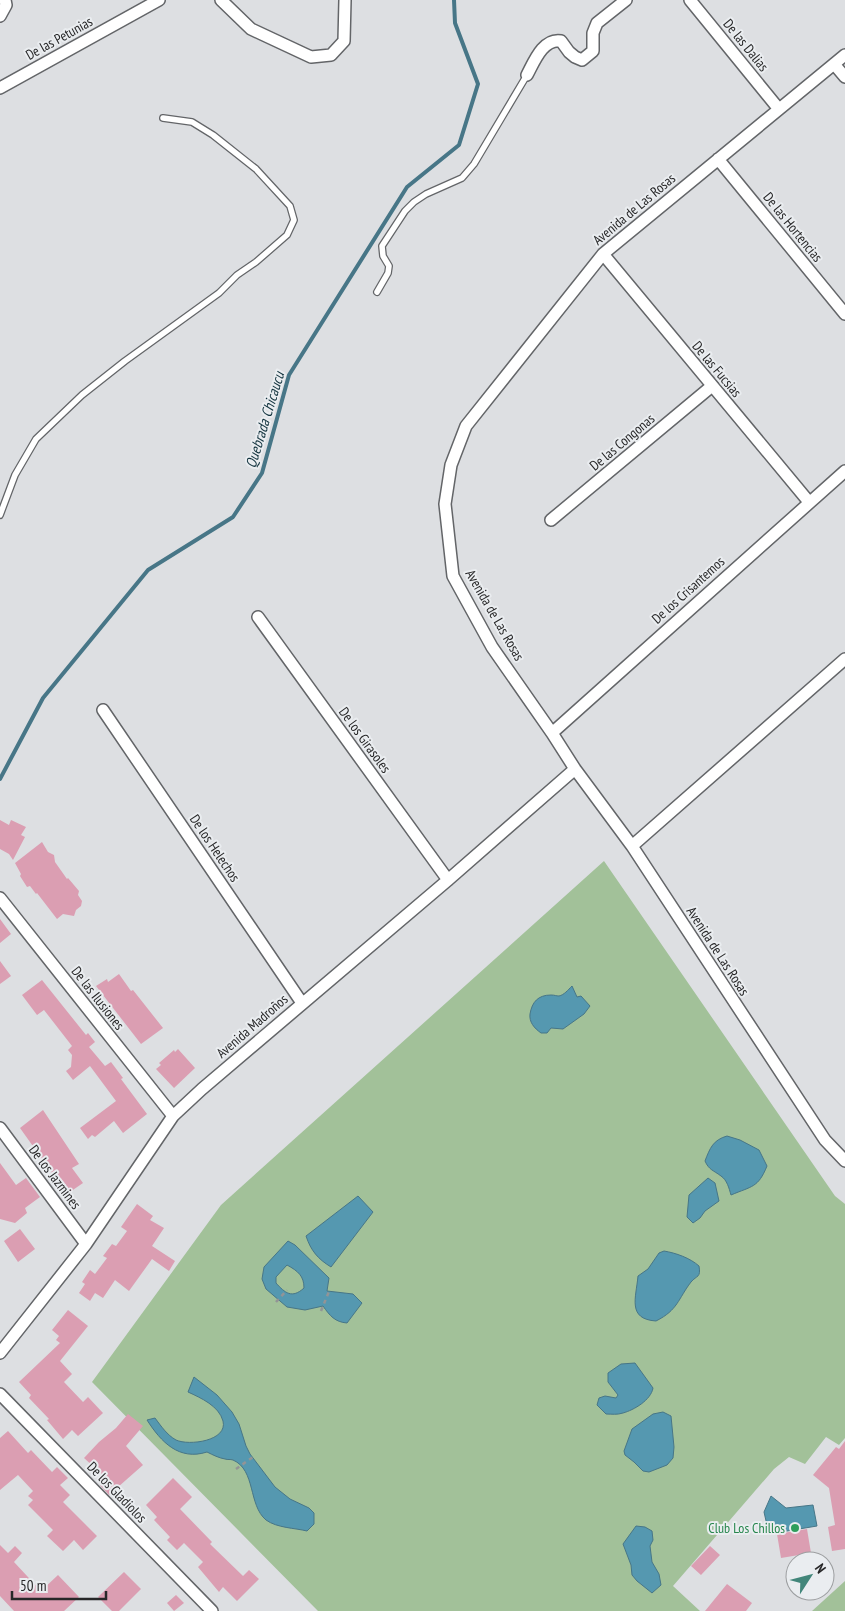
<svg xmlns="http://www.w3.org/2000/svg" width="845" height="1611" viewBox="0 0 845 1611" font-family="'PT Sans Narrow',sans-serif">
<rect width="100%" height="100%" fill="#dddfe2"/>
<!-- green -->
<path fill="#a2c199" d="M 604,861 L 835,1196 L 845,1204 L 845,1438 L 839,1445 L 826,1437 L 805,1464 L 789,1457 L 774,1469 L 673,1586 L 700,1611 L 318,1611 L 92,1382 L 221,1205 Z
M 845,1581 L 845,1611 L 812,1611 Z"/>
<!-- water -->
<path fill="#5598b0" stroke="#477687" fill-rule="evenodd" d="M 572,986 L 577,997 L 581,996 L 590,1006 L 584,1014 L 563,1029 L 551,1028 L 547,1033 L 541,1033 C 534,1028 529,1022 530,1014 C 532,1002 538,995 551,995 C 555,995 556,996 559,996 C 564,995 568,990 572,986 Z
M 727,1136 L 740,1140 L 759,1150 L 767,1166 C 758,1188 752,1186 731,1195 C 729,1188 727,1180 721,1176 C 713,1170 709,1170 705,1161 C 710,1148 713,1140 727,1136 Z
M 708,1178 L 715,1183 L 719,1201 L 705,1211 L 700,1218 L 693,1223 L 687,1217 L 689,1195 Z
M 358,1196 L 373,1212 L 331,1267 C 318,1259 311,1251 306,1236 Z
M 288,1241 L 295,1245 L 329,1278 L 327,1291 L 353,1294 L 362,1303 L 347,1323 C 335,1322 330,1316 323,1306 L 305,1310 L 287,1307 L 266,1289 L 262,1279 L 264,1267 ZM 287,1265 C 298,1271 304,1276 304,1288 C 292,1299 285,1293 276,1283 L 276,1277 Z
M 664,1251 C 676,1253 690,1258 699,1266 C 701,1278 697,1275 691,1282 C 678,1299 678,1310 656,1321 C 627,1319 636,1298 638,1276 L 648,1269 L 659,1253 Z
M 635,1363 L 653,1388 C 651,1400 634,1410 623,1413 C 617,1415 612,1414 606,1414 L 597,1405 L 599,1398 L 605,1396 L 616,1398 L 618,1395 L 608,1382 L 608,1373 L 621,1364 Z
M 194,1377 L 217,1395 L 232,1412 L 239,1424 L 246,1446 L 250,1454 L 275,1487 L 290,1499 L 309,1508 L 314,1513 L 314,1524 L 307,1531 C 295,1528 277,1528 266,1520 C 248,1505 256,1470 233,1460 C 230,1459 228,1460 225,1459 C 219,1458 213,1455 207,1452 C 179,1461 161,1442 147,1420 L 155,1418 C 161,1426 167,1435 176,1440 C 189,1446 228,1441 223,1421 C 219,1406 201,1398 188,1392 Z
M 663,1412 L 671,1416 L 674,1447 L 673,1458 L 667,1465 L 649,1472 L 643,1471 L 634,1462 L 625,1455 L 624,1451 L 632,1429 L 653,1414 Z
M 771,1496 L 786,1508 L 813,1505 L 817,1526 L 769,1534 L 764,1512 Z
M 636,1526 L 645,1527 L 652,1531 L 653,1540 L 650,1546 L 652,1562 L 659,1574 L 661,1585 L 652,1593 L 637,1581 L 632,1575 L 631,1565 L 623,1544 Z"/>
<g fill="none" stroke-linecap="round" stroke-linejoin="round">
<!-- stream -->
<path stroke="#477687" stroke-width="4" d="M 0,779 L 43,698 L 148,570 L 233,517 L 262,473 L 289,375 L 407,187 L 459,145 L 478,84 L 455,23 L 454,0"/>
</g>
<!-- building -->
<path fill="#db9eb2" d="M 0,820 L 9,825 L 11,820 L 26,827 L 21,835 L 25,837 L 13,860 L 9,854 L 0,849 Z
M 42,842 L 48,852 L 54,855 L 55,862 L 67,879 L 68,878 L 79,891 L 78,895 L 82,901 L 81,906 L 76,910 L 74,916 L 63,914 L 57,919 L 37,893 L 36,894 L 30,886 L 27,887 L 20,876 L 21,874 L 15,863 Z
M 0,919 L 11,934 L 0,943 Z
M 0,961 L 11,976 L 0,984 Z
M 119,974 L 131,991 L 133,990 L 163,1028 L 141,1044 L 96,986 L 107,979 L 108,982 Z
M 42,980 L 86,1035 L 88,1033 L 95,1042 L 89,1047 L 105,1066 L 111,1062 L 123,1078 L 121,1079 L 147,1114 L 123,1133 L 114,1121 L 95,1137 L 92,1135 L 88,1139 L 80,1128 L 116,1101 L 90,1066 L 73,1080 L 66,1071 L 71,1067 L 72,1055 L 68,1050 L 72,1046 L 44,1010 L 37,1015 L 22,995 Z
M 178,1049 L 195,1068 L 174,1088 L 156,1069 L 161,1065 L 159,1063 L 174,1050 L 175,1052 Z
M 43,1110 L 79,1164 L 72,1168 L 83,1183 L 67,1194 L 20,1128 Z
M 0,1163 L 16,1185 L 26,1178 L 40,1197 L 25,1208 L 27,1213 L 15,1223 L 0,1219 Z
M 137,1204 L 153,1216 L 150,1220 L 164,1228 L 152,1246 L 175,1261 L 169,1271 L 152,1259 L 129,1291 L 115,1280 L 103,1298 L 95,1293 L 90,1301 L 79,1293 L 85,1284 L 82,1282 L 90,1270 L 95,1274 L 107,1258 L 103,1256 L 112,1244 L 116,1246 L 127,1231 L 121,1227 Z
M 20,1229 L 35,1249 L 18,1262 L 4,1241 Z
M 68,1310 L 88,1326 L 60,1361 L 72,1374 L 64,1382 L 83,1402 L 88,1397 L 103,1413 L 78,1436 L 72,1430 L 63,1439 L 47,1420 L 49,1419 L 29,1398 L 31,1395 L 19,1382 L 60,1343 L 56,1340 L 59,1336 L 52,1330 Z
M 128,1414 L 143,1426 L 126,1446 L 143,1465 L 109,1495 L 100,1485 L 107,1479 L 84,1458 L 99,1442 L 116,1428 Z
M 8,1431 L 28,1453 L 31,1450 L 52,1472 L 57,1467 L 68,1478 L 60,1485 L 70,1495 L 63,1502 L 97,1536 L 83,1550 L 74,1540 L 63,1551 L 47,1536 L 53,1530 L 28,1505 L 33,1500 L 28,1496 L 33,1491 L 18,1475 L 0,1490 L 0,1438 Z
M 845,1441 L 845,1549 L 832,1551 L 828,1527 L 835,1525 L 829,1488 L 813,1475 L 836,1447 L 839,1449 Z
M 173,1478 L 192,1497 L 180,1509 L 212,1542 L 210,1544 L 243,1576 L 249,1570 L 259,1579 L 237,1601 L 223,1587 L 219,1592 L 198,1567 L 203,1562 L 184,1543 L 177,1550 L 167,1540 L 170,1537 L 154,1520 L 157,1517 L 146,1505 Z
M 807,1529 L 811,1553 L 781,1558 L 777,1534 Z
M 0,1545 L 8,1553 L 15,1546 L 22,1553 L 14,1562 L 41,1591 L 58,1575 L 79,1597 L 64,1611 L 14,1611 L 0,1596 Z
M 710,1546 L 720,1555 L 701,1575 L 691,1566 Z
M 124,1572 L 141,1589 L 119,1611 L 112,1611 L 98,1597 Z
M 727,1584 L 752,1603 L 746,1611 L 705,1611 Z
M 176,1595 L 184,1603 L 174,1611 L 167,1603 Z"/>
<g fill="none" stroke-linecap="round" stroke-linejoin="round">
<!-- lane casing -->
<g stroke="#636568" stroke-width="8">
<path id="lane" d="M 377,292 L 388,273 L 389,266 L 383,256 L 382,246 L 405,211 L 414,202 L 426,194 L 462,178 L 474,164 L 527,75
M 0,515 L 15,475 L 36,439 L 82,395 L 125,361 L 219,293 L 237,275 L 256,262 L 287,235 L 294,220 L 290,206 L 256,169 L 213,135 L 192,122 L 163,118"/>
</g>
<!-- street casing -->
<g stroke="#636568" stroke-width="14">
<path id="street" d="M 221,0 L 251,29 L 311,57 L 331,55 L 344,41 L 345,0
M 690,0 L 778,108
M 0,16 L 6,5 L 5,0
M 845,55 L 603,254 L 466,426 L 451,465 L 445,504 L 453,576 L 492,647 L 552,733 L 575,769 L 632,846 L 825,1140 L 845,1161
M 834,64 L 845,77
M 527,75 C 534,62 543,38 561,41 L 569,52 L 575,57 L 582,60 L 593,51 L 593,33 L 597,23 L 626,0
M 0,88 L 159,0
M 718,159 L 845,314
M 603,254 L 809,502
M 551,520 L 712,386
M 258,617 L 448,880
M 103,710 L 302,1003
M 552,733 L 845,471
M 632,846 L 845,659
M 0,898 L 173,1116
M 0,1128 L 86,1244
M 0,1353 L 86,1244 L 173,1116 L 202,1089 L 448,880 L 575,769
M 0,1394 L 212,1611"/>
</g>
<!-- path -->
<path stroke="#939496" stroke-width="2.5" stroke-dasharray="4 4" stroke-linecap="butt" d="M 276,1302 L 287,1290
M 321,1311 L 330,1289
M 236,1469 L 253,1457"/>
<!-- lane -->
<use href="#lane" stroke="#fff" stroke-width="5.5"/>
<!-- street -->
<use href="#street" stroke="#fff" stroke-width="11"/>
</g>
<!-- markers -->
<circle fill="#2e9e5b" stroke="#eaedf0" stroke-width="2" cx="795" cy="1528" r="5"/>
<g text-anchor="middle" stroke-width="4" stroke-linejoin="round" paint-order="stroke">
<!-- street labels -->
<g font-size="14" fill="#272728" stroke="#eaedf0">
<text transform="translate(59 38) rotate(-29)" y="5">De las Petunias</text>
<text transform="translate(746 45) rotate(51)" y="5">De las Dalias</text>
<text transform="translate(634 209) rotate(-40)" y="5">Avenida de Las Rosas</text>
<text transform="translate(793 227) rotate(51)" y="5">De las Hortencias</text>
<text transform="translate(717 369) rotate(50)" y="5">De las Fucsias</text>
<text transform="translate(622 442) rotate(-40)" y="5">De las Congonas</text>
<text transform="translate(688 590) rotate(-42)" y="5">De los Crisantemos</text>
<text transform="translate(495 615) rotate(60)" y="5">Avenida de Las Rosas</text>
<text transform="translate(365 740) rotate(54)" y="5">De los Girasoles</text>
<text transform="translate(215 848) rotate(56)" y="5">De los Helechos</text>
<text transform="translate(718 951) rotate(57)" y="5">Avenida de Las Rosas</text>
<text transform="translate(98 998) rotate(52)" y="5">De las Ilusiones</text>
<text transform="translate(252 1026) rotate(-41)" y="5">Avenida Madroños</text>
<text transform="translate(55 1177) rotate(53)" y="5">De los Jazmines</text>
<text transform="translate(117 1492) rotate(46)" y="5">De los Gladiolos</text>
</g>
<!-- leisure labels -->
<g font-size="14" fill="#27864d" stroke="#eaedf0" text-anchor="end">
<text x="785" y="1533">Club Los Chillos</text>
</g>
<!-- water labels -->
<g font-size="15" font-style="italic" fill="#12333e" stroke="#eaedf0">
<text transform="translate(265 420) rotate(-73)" y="5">Quebrada Chicaucu</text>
</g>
</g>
<!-- north arrow -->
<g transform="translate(810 1576) rotate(54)"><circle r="24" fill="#eaedf0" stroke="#9c9ea0"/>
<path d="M0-4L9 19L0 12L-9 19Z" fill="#42867a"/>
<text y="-8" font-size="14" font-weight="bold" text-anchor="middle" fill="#272728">N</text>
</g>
<!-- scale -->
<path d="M12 1591v8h94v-8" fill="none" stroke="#272728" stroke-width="2.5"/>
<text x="20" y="1591" font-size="15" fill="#272728" stroke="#eaedf0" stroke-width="4" paint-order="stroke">50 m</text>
</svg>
